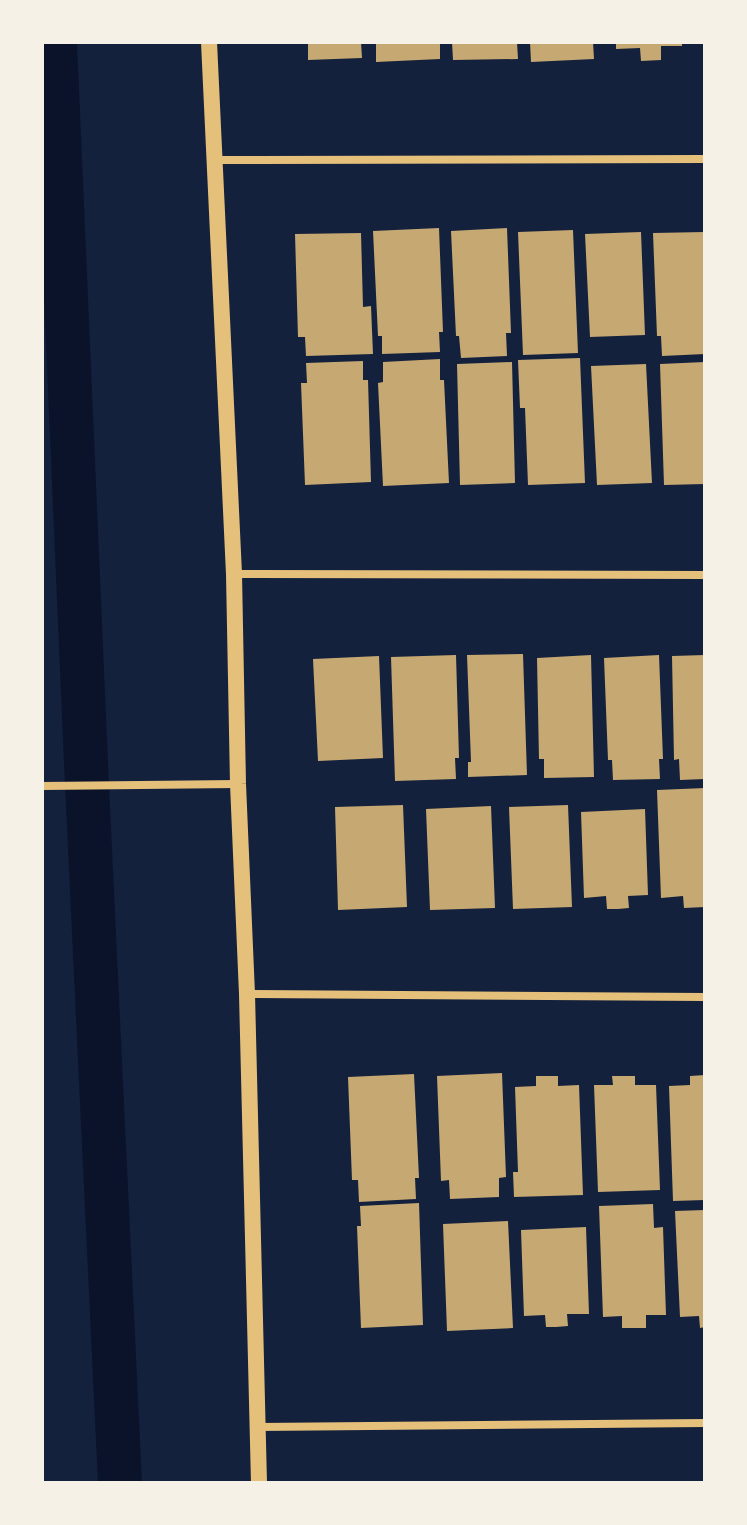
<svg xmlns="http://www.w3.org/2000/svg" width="747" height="1525" viewBox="0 0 747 1525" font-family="'Work Sans',sans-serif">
<rect width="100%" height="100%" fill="#14213d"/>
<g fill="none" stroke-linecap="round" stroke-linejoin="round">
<!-- canal -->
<path stroke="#0b132b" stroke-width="44" d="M 55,42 L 87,786 L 120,1483"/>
</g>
<!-- building -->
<path fill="#c6a872" d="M 308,42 L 361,42 L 362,58 L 308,60 Z
M 376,42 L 440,42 L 440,59 L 376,62 Z
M 452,42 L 517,42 L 518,59 L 453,60 Z
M 530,42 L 593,42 L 594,59 L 531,62 Z
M 616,42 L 682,42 L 682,46 L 661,46 L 661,60 L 641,61 L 640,48 L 616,49 Z
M 439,228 L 443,332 L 439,332 L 440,352 L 382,354 L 382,336 L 378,336 L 373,231 Z
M 507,228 L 511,333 L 506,333 L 507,356 L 461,358 L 459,336 L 456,336 L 451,231 Z
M 573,230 L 578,353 L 523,355 L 518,232 Z
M 641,232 L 645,335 L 590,337 L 585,234 Z
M 705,232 L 705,354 L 662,356 L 661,336 L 657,336 L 653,233 Z
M 361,233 L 363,307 L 371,306 L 373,354 L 306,356 L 305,337 L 298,337 L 295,234 Z
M 580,358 L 585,483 L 528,485 L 525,408 L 520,408 L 518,360 Z
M 440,359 L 440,380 L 444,380 L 449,483 L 383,486 L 378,383 L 383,382 L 383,362 Z
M 363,361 L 363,380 L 368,380 L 371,482 L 305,485 L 301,383 L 307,383 L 306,363 Z
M 512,362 L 515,483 L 460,485 L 457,364 Z
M 705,362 L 705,484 L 664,485 L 660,364 Z
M 646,364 L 652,483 L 597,485 L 591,366 Z
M 523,654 L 527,775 L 468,777 L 468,762 L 471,762 L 467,655 Z
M 456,655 L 459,758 L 455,758 L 456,779 L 395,781 L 391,657 Z
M 591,655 L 594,777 L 544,778 L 544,759 L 539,759 L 537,658 Z
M 659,655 L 663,759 L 659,759 L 660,779 L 613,780 L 612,760 L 608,760 L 604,658 Z
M 705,655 L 705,779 L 680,780 L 679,759 L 674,760 L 672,656 Z
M 379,656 L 383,758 L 318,761 L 313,659 Z
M 705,788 L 705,907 L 684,908 L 683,896 L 661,898 L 657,790 Z
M 403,805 L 407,907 L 338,910 L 335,807 Z
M 568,805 L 572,907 L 513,909 L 509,807 Z
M 491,806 L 495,908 L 430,910 L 426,809 Z
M 645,809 L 648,895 L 628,896 L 629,908 L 618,909 L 607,909 L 606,896 L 584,898 L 581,812 Z
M 502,1073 L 506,1177 L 499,1178 L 499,1197 L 450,1199 L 449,1180 L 441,1181 L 437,1076 Z
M 414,1074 L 419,1178 L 415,1178 L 416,1199 L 359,1202 L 358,1180 L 352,1180 L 348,1077 Z
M 705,1075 L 705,1200 L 673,1201 L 669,1086 L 690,1085 L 690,1076 Z
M 536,1076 L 558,1076 L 558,1086 L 579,1085 L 583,1195 L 514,1197 L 513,1172 L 518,1172 L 515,1087 L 536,1086 Z
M 612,1076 L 635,1076 L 635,1085 L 656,1085 L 660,1190 L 598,1192 L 594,1085 L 613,1085 Z
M 419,1203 L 423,1325 L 361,1328 L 357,1226 L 361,1226 L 360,1206 Z
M 653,1204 L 654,1228 L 663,1227 L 666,1315 L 646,1315 L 646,1328 L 622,1328 L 622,1316 L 603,1317 L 599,1206 Z
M 705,1210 L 705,1327 L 700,1328 L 699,1316 L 680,1317 L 675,1211 Z
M 508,1221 L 513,1328 L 447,1331 L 443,1224 Z
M 586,1227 L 589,1314 L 567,1314 L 568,1326 L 556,1327 L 546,1327 L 545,1315 L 524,1316 L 521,1230 Z"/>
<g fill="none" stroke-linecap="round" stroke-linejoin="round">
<!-- minor -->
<path stroke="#e5c07b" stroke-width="8" d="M 215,160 L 705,159
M 235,574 L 705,575
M 42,786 L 238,784
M 247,994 L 705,997
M 258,1427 L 705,1423"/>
<!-- secondary -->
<path stroke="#e5c07b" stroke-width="16" d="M 209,42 L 234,574 L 238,784 L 247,994 L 259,1483"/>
</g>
<!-- border -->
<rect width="747" height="1525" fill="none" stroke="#f6f1e7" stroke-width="88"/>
</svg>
